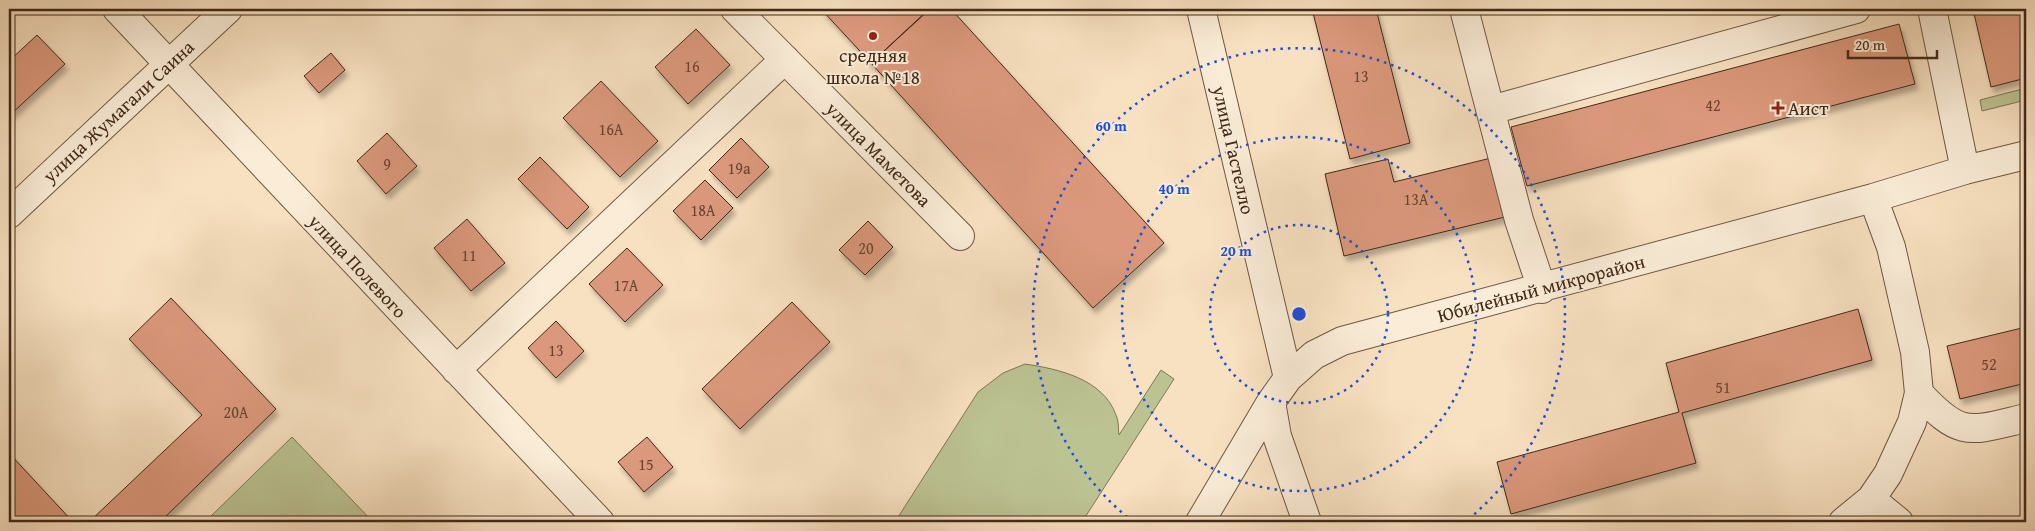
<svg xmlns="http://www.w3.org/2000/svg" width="2035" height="531" viewBox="0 0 2035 531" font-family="'Gentium Book Plus',serif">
<defs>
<filter id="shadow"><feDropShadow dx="3" dy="5.5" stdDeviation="2.5" flood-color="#0004"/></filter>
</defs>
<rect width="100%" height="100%" fill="#f8e1c1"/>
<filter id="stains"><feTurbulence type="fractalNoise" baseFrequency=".004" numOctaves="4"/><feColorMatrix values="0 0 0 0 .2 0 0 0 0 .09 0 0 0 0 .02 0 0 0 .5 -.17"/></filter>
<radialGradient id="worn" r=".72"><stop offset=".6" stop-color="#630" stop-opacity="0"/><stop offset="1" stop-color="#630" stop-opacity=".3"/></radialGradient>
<!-- green -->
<path fill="#bcc393" stroke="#7e7656" d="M 2026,88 L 2026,100 L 1982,111 L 1980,100 Z
M 1025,364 C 1059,369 1103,379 1116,415 C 1119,421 1118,429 1119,435 L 1161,370 L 1174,379 L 1082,522 L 895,522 L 978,392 L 1003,373 Z
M 292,437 L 373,522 L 205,522 Z"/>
<!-- building -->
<path fill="#db987b" stroke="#412918" filter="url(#shadow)" d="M 821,9 L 929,9 L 871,63 Z
M 930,9 L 951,9 L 1164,243 L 1093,308 L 871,63 Z
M 1312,9 L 1376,9 L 1410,143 L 1350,159 Z
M 1973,9 L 2026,9 L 2026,78 L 1991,87 Z
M 1899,24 L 1915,84 L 1527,186 L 1511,127 Z
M 696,29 L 730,65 L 688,104 L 655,67 Z
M 37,35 L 65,64 L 9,116 L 9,61 Z
M 331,53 L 345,70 L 319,93 L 304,76 Z
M 601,81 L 658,141 L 620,177 L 563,118 Z
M 387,133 L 417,166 L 386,194 L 357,161 Z
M 741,138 L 769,167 L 737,198 L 709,170 Z
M 540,157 L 589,207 L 567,229 L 518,179 Z
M 1491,158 L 1505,217 L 1344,256 L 1325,174 L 1388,159 L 1394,182 Z
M 705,180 L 733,208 L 701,240 L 673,211 Z
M 467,219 L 505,263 L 471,291 L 434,248 Z
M 868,221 L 893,247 L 865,275 L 839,250 Z
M 627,248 L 663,285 L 625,322 L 589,284 Z
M 171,298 L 276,409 L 160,522 L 89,522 L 202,415 L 129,339 Z
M 792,302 L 830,342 L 740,429 L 702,389 Z
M 1858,309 L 1872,360 L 1682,413 L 1696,463 L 1511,514 L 1497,462 L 1679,412 L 1666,363 Z
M 556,321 L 584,351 L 556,378 L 528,348 Z
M 2026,327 L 2026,383 L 1960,399 L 1947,346 Z
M 647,437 L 673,467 L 644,492 L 618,462 Z
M 9,453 L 73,522 L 9,522 Z"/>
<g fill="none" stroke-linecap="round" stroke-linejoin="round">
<!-- minor casing -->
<g stroke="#6f5742" stroke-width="30">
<path id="minor" d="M 117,9 L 600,522
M 735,9 L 960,236
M 1201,9 L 1288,378
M 1464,9 L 1519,220 L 1542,289
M 1932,9 L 1965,170
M 1491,110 L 1856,9
M 9,214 L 228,9
M 456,370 L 785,59
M 1919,393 C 1961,439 1970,431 2026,418
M 1271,402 L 1277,436 L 1307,522
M 1871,499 L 1899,522
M 1200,522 L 1271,402 L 1288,378 L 1314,355 L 1342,341 L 1873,198 L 1965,170 L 2026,155
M 1843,522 L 1871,499 L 1888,474 L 1912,422 L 1919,393 L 1915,352 L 1891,247 L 1873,198"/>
</g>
<!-- minor -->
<use href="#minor" stroke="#faecd7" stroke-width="28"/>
</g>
<!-- distance rings -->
<g fill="none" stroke="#1d4ed8" stroke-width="2.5" stroke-dasharray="2.5 5">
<circle cx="1299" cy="314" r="89"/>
<circle cx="1299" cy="314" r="177"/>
<path d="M1133 522A266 266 0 1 1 1465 522"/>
</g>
<!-- markers -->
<g fill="#8f2418" stroke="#faecd7" stroke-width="2">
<circle cx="873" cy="36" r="5"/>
<path d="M1775.5 100.5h5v5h5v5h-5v5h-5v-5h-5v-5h5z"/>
</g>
<g text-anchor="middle" stroke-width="4" stroke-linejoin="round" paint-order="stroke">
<!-- number labels -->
<g font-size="16" fill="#684531">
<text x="692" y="72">16</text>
<text x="1361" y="82">13</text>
<text x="1713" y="111">42</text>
<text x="611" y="135">16А</text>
<text x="387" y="170">9</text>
<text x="739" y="174">19а</text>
<text x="1416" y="205">13А</text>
<text x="703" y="216">18А</text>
<text x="866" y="254">20</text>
<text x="469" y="261">11</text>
<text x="626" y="291">17А</text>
<text x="556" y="356">13</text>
<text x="1989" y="370">52</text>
<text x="1723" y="393">51</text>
<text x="236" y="418">20А</text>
<text x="646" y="470">15</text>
</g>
<!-- poi labels -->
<g font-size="19" fill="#412918" stroke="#faecd7">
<text x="873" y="62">средняя<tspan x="873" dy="22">школа №18</tspan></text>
<text x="1788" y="115" text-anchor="start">Аист</text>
</g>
<!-- street labels -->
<g font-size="19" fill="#412918" stroke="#faecd7">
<text transform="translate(118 111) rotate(-43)" y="7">улица Жумагали Саина</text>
<text transform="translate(1234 150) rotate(77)" y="7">улица Гастелло</text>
<text transform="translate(879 154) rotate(45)" y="7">улица Маметова</text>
<text transform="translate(358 266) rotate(47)" y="7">улица Полевого</text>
<text transform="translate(1541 288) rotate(-15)" y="7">Юбилейный микрорайон</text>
</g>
</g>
<circle cx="1299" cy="314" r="8" fill="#1d4ed8" stroke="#faecd7" stroke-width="2.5"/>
<g font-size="15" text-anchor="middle" font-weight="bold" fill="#1d4ed8" stroke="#faecd7" stroke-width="4" stroke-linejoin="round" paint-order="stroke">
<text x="1111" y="131">60 m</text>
<text x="1174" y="194">40 m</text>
<text x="1236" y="256">20 m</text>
</g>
<!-- margin -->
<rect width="2035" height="531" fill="none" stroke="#f8e1c1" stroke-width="30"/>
<rect x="10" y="10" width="2015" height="511" fill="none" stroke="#412918" stroke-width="2.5"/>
<rect x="15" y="15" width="2005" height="501" fill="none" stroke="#412918"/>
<!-- scale -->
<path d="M1848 50v8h89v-8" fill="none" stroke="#412918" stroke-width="2.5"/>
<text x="1855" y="50" font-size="15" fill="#412918" stroke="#faecd7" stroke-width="4" paint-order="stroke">20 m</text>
<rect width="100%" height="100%" filter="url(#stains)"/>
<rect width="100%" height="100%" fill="url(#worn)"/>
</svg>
